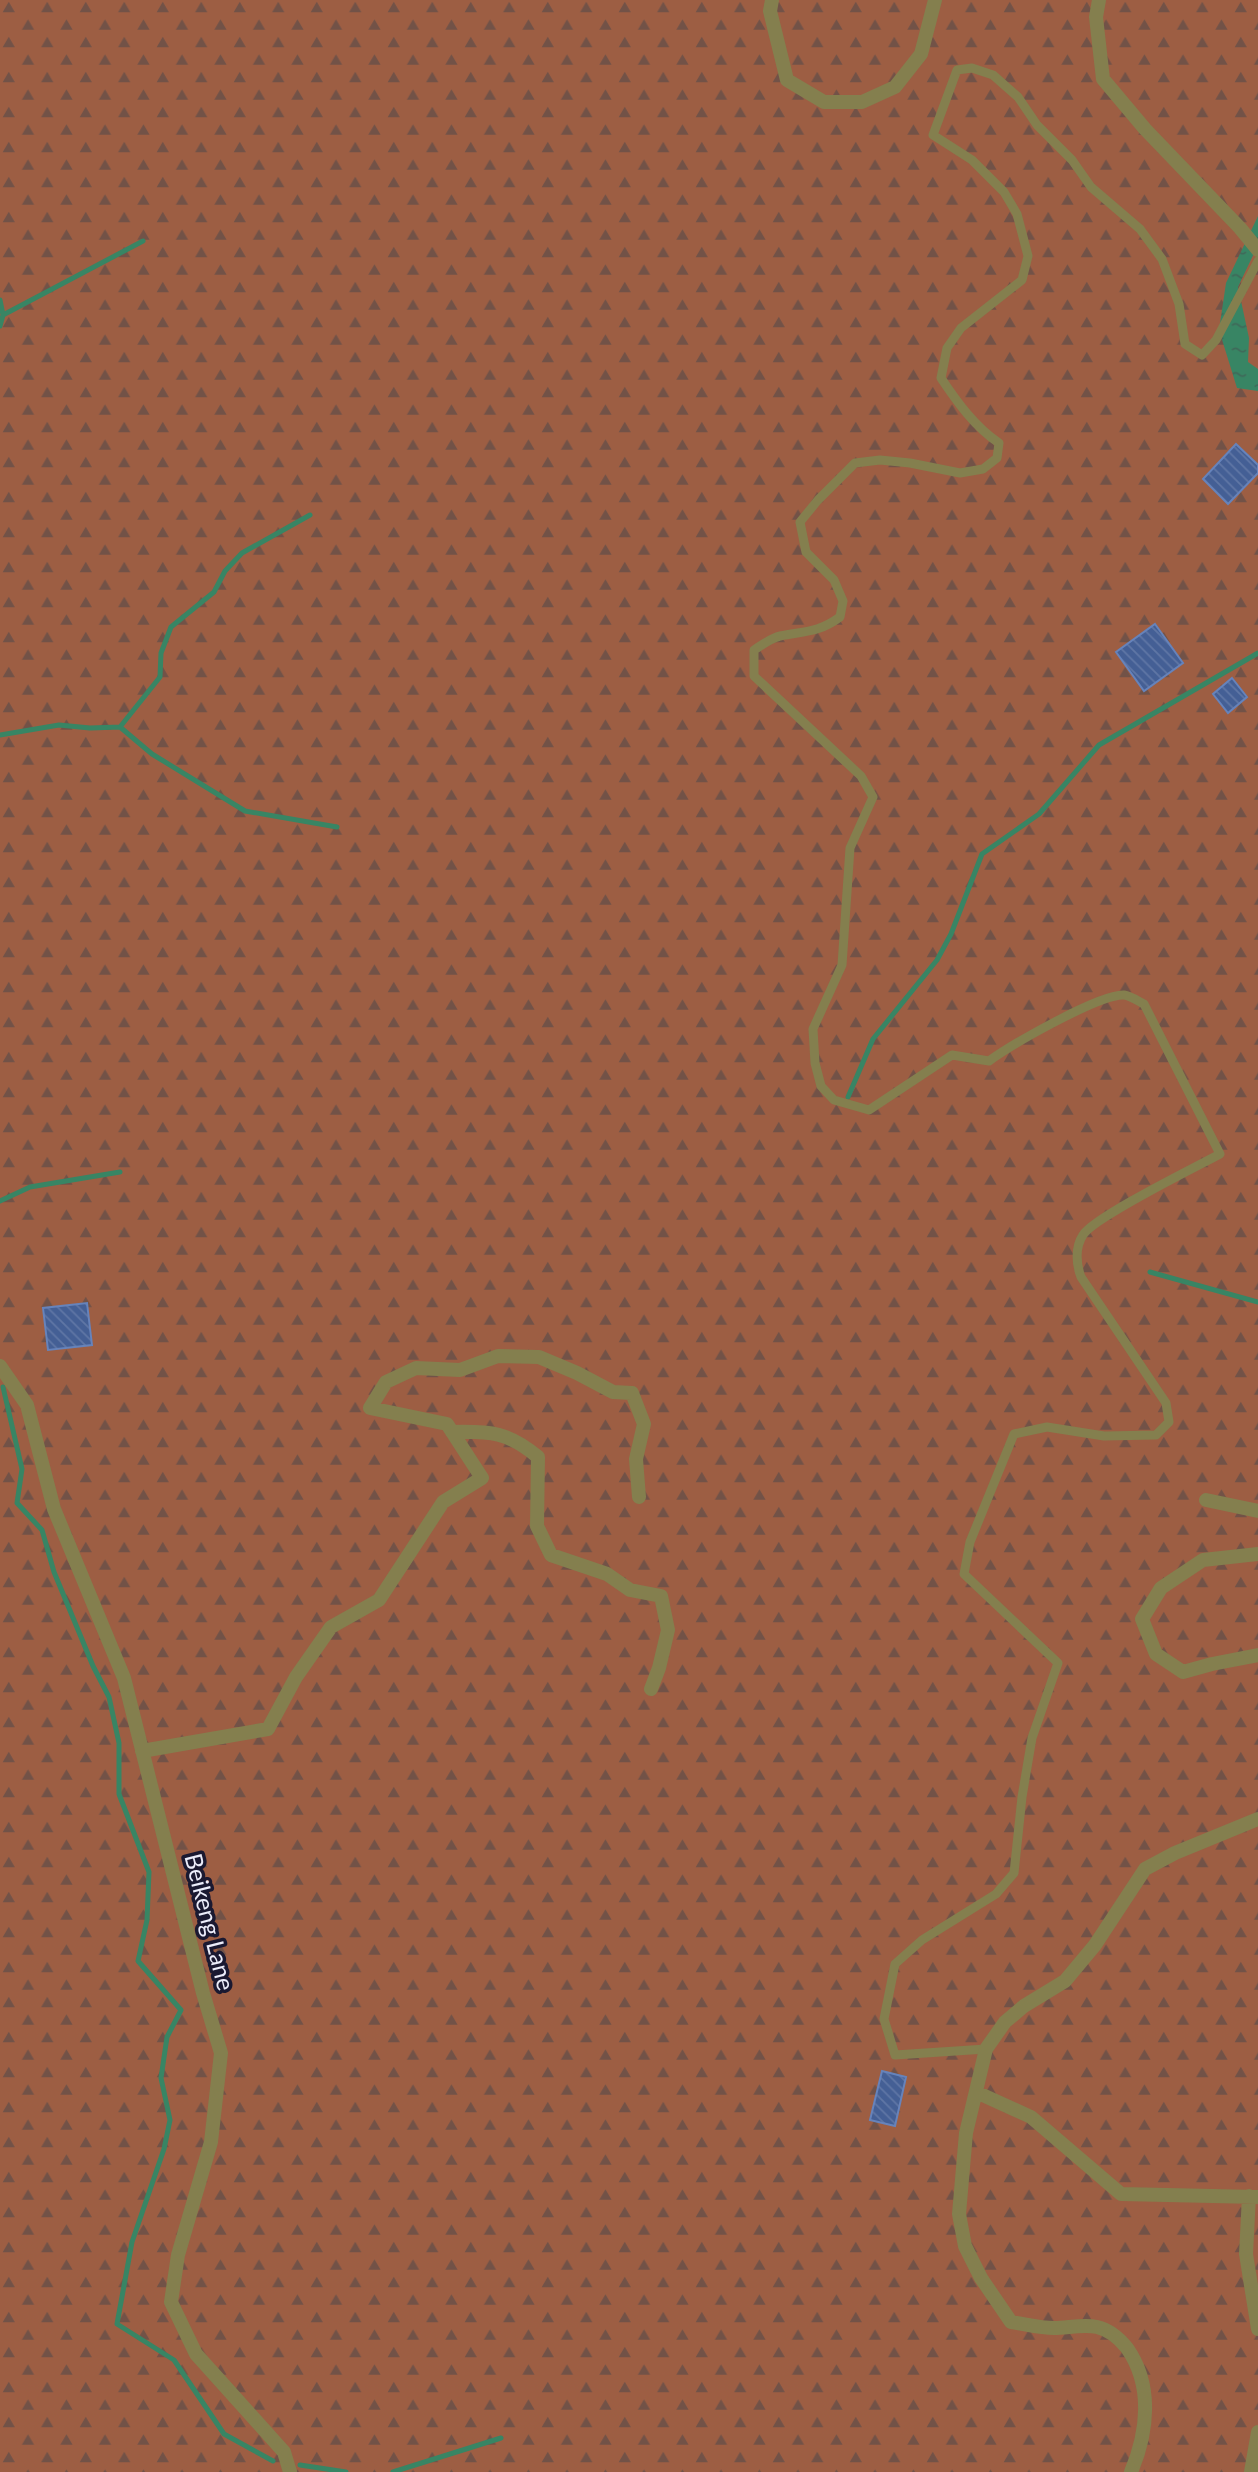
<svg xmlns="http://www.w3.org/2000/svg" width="1258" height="2472" viewBox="0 0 1258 2472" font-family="Lato,sans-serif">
<defs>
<pattern id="forest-firs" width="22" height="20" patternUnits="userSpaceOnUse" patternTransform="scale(1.75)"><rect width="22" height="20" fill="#9d5e43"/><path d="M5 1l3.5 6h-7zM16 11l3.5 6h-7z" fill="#725247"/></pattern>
<pattern id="water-ripples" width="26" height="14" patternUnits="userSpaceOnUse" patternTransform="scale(1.75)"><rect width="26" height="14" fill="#388564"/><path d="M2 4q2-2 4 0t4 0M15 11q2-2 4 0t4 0" fill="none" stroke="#3f6959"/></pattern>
<pattern id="building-back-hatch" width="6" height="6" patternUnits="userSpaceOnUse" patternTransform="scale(1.75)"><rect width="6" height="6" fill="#445f95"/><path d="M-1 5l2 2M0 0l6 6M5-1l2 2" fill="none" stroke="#5f76a5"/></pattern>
</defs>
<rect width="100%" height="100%" fill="#302d62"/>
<!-- forest -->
<path fill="url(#forest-firs)" d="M 0,0 L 1258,0 L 1258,2472 L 0,2472 Z"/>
<!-- water -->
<path fill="url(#water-ripples)" d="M 1258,216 L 1258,245 L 1238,287 L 1249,338 L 1248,362 L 1258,369 L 1258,391 L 1237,388 L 1219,330 L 1226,283 Z"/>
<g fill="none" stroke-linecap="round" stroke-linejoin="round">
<!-- stream -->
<path stroke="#388564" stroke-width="5" d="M 0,300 L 3,315
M 0,326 L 3,315 L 143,241
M 120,727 L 152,754 L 245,811 L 337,827
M 0,735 L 59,725 L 90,728 L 120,727 L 160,677 L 161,653 L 171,627 L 214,592 L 225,571 L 242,553 L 310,515
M 848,1097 L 873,1039 L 937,960 L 951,934 L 982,854 L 1039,814 L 1099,745 L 1258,653
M 0,1201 L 30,1187 L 120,1172
M 1150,1272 L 1258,1302
M 3,1387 L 22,1469 L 17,1503 L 42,1530 L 54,1572 L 93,1666 L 109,1697 L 119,1743 L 119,1794 L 149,1872 L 147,1920 L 138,1961 L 181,2010 L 167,2037 L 161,2078 L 170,2120 L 164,2149 L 132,2242 L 117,2324 L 174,2360 L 224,2434 L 273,2461
M 300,2465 L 346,2472
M 393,2472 L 501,2438"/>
</g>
<!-- building -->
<path fill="url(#building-back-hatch)" stroke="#6683bb" stroke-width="2" d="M 1236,444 L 1258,465 L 1258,473 L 1228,504 L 1203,479 Z
M 1155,624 L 1183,663 L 1144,691 L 1116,652 Z
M 1232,678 L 1247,697 L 1228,713 L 1213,694 Z
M 87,1303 L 92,1345 L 48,1350 L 43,1308 Z
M 882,2071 L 906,2077 L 895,2126 L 870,2120 Z"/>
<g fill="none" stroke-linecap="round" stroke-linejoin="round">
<!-- service -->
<path stroke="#847f4e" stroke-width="9" d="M 986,2049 L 895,2055 L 884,2019 L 895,1964 L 922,1940 L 996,1894 L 1014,1873 L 1022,1797 L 1032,1738 L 1058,1663 L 964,1574 L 970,1542 L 1014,1434 L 1047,1427 L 1104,1436 L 1156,1435 L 1169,1422 L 1166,1403 L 1081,1277 C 1076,1264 1075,1247 1083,1235 C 1094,1217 1196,1167 1220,1154 L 1144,1004 C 1138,1001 1131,996 1124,995 C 1099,994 1011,1045 989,1061 L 952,1055 L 869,1110 L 834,1100 L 821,1086 L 815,1063 L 813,1029 L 842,965 L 850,848 L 873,797 L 861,776 L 754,676 L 754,650 C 762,645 771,638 780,636 C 805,631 818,633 840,617 L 843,601 L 834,580 L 806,552 L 800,522 L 818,500 L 855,463 L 880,460 L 910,463 L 960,473 L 983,469 L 997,458 L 999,443 C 975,427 957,402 941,378 L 947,348 L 961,328 L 1022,280 L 1028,256 L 1017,214 L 1004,192 L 972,160 L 933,135 L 957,70 L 972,68 L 993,75 L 1018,97 L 1037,125 L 1072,160 L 1091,187 L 1140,229 L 1162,259 L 1179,304 L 1185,344 L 1202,355 L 1216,340 L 1258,261"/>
<!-- minor -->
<path stroke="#847f4e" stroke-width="14" d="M 772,0 L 770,11 L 787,80 L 824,102 L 862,102 L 895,87 L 921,54 L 935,0
M 1099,0 L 1096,17 L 1103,79 L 1145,129 L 1240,228 L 1258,250
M 0,1366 L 27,1405 L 54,1509 L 124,1678 L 203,1993 L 221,2053 L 211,2142 L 178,2255 L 171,2302 L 196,2354 L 284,2452 L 290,2472
M 452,1432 C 491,1431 508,1432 538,1457 L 537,1526 L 551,1555 L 607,1574 L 630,1590 L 661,1596 L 668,1630 L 659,1668 L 651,1689
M 1206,1500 L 1258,1511
M 1258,1554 L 1203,1560 L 1161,1588 L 1142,1619 L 1156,1654 L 1183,1672 L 1212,1664 L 1258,1655
M 142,1751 L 268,1729 L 296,1677 L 331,1627 L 379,1600 L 443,1502 L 482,1478 L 447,1424 L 370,1408 L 386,1382 L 416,1368 L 460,1370 L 498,1356 L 539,1357 L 577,1373 L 613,1392 L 632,1393 L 644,1424 L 636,1459 L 639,1497
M 976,2092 L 1031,2117 L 1121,2194 L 1258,2197
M 1249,2196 L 1246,2254 L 1258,2329
M 1131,2472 C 1148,2432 1153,2385 1127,2348 C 1119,2338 1110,2330 1097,2327 C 1084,2324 1067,2328 1054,2328 C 1040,2328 1025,2324 1011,2322 L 981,2278 L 965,2246 L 959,2214 L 966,2133 L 986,2049 L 1005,2022 L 1024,2006 L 1065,1981 L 1095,1945 L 1145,1869 L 1175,1853 L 1258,1819
M 1251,2472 L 1258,2432"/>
</g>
<g text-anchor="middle" stroke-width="7" stroke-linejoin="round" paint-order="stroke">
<!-- street labels -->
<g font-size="24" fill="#ecedfa" stroke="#1a1931">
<text transform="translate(209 1922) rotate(76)" y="8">Beikeng Lane</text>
</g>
</g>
</svg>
